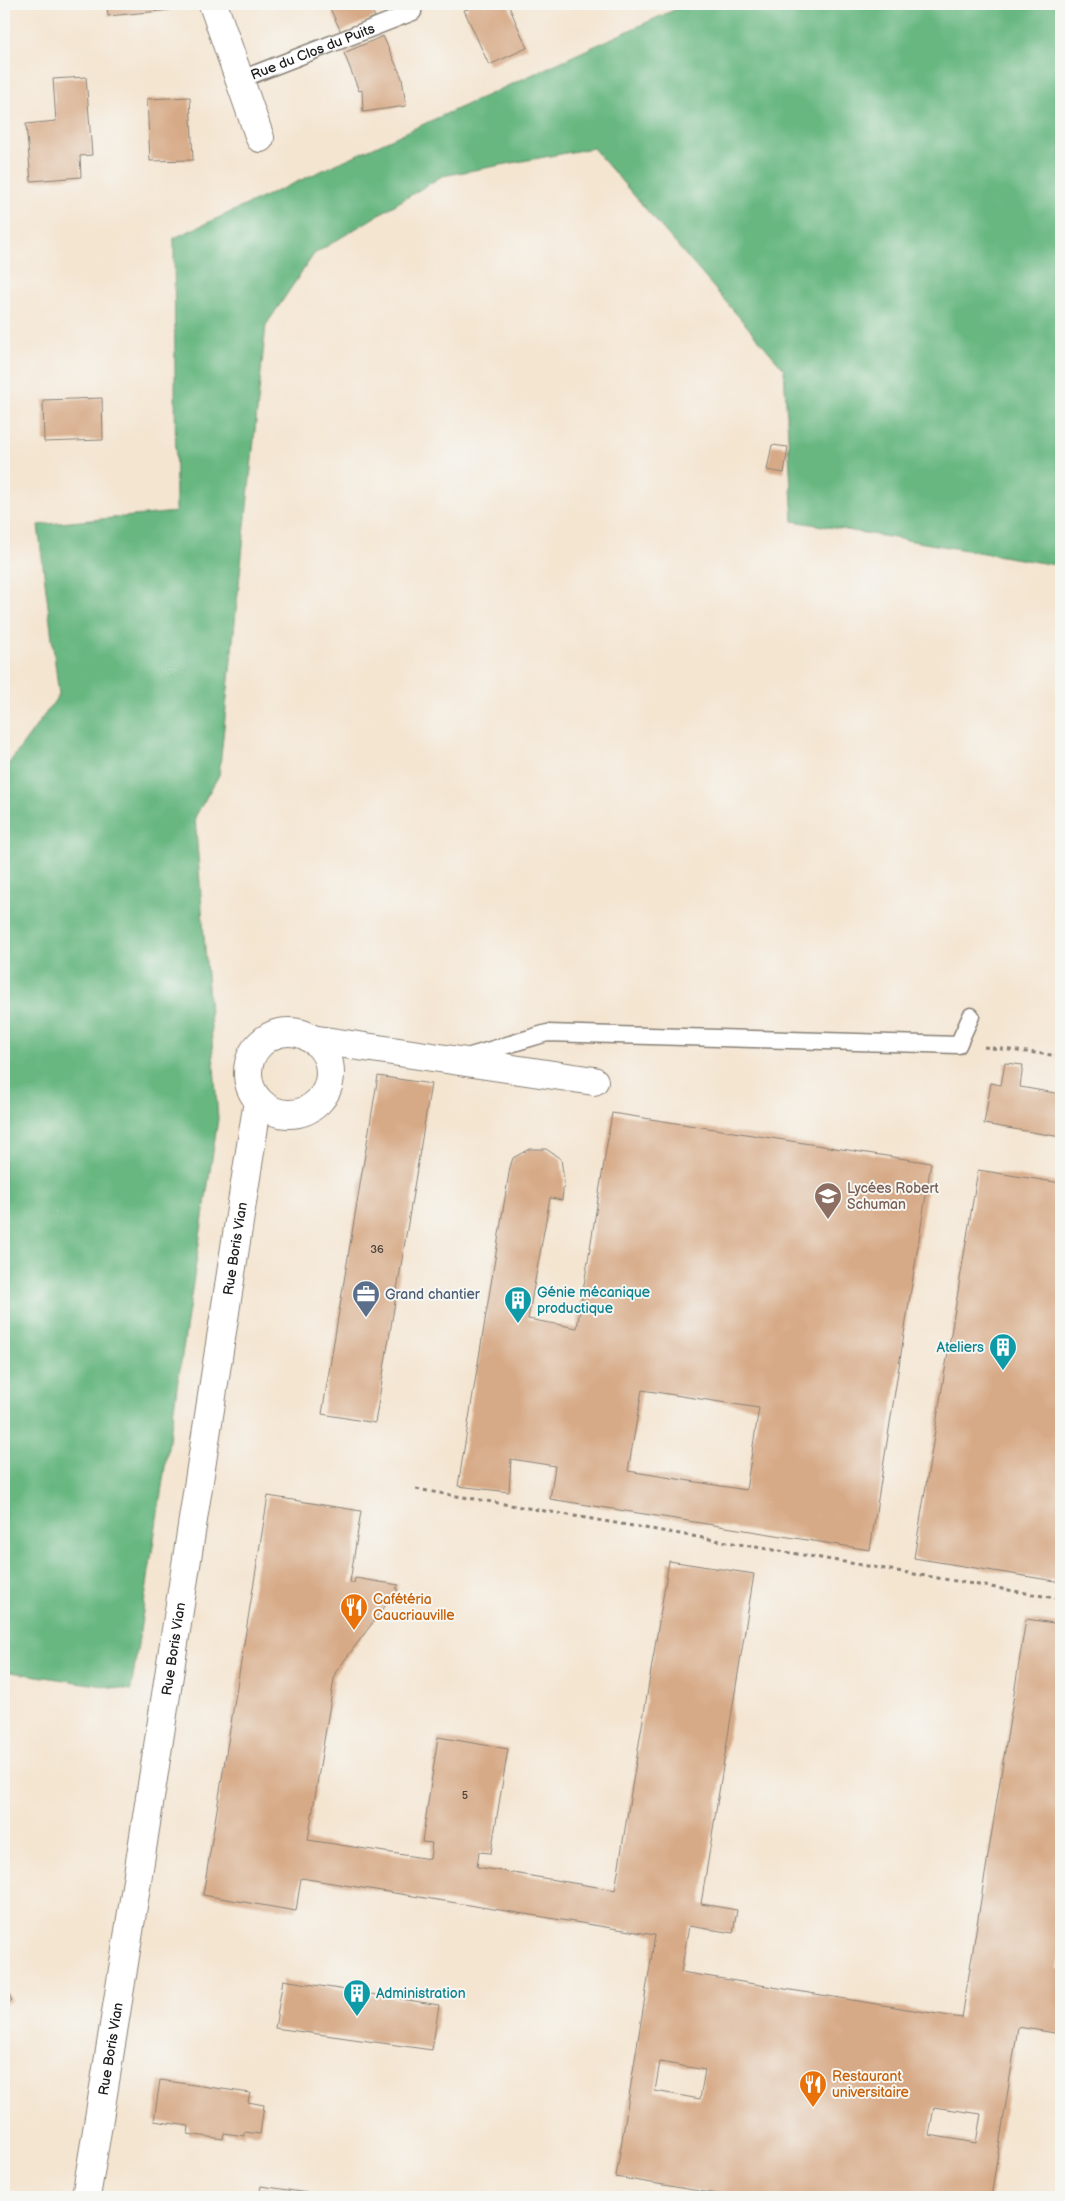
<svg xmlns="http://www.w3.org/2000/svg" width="1065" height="2201" viewBox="0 0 1065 2201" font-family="'Balsamiq Sans',sans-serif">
<rect width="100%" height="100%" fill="#f6f6f2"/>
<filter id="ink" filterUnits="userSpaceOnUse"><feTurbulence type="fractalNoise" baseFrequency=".02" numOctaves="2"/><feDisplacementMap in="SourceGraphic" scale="10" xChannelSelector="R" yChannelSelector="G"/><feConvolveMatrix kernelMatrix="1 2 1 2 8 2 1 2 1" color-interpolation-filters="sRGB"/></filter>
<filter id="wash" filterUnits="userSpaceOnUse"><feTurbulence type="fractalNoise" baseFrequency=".0096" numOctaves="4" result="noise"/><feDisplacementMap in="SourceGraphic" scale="20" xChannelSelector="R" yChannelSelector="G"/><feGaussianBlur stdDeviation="1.12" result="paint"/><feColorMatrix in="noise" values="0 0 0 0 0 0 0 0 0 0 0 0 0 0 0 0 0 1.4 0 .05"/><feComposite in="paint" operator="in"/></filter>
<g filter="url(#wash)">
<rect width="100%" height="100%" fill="#f4e5d1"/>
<!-- forest -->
<path fill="#68b781" stroke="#426a4e" d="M 687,4 L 1061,4 L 1061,566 L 793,521 L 784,369 L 593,148 L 442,176 L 314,254 L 266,325 L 219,775 L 195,817 L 218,1119 L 131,1690 L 4,1671 L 4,770 L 59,695 L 38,525 L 176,512 L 174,238 Z"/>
<g id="blocks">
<!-- building -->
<path fill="#d7aa87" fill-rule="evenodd" d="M 107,4 L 169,4 L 170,10 L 108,16 Z
M 328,4 L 369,4 L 375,17 L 341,32 Z
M 466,4 L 508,4 L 527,48 L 489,65 L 464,10 L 468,9 Z
M 383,36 L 402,78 L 406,106 L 363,112 L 362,90 L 359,91 L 344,53 Z
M 86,77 L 92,155 L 80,156 L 81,177 L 31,181 L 26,124 L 56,121 L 53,79 Z
M 190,97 L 193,160 L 150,161 L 147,99 Z
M 102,398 L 103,440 L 44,442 L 43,400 Z
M 772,445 L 788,447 L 784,473 L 767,470 Z
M 1005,1063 L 1023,1065 L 1020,1087 L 1061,1094 L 1061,1137 L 984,1124 L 991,1083 L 1001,1085 Z
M 378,1076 L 431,1084 L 375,1423 L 322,1414 Z
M 612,1113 L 931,1163 L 870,1550 L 550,1499 L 555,1466 L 511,1459 L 509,1492 L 458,1486 L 510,1167 L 513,1158 L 529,1149 L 546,1149 L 561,1159 L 564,1181 L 562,1200 L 550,1198 L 528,1319 L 577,1328 ZM 642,1390 L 759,1408 L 746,1490 L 628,1471 Z
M 978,1170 L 1061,1183 L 1061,1582 L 914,1558 Z
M 268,1496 L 361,1511 L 350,1582 L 354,1583 L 355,1578 L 399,1585 L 396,1588 L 398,1589 L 335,1673 L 308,1840 L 430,1859 L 432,1843 L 422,1842 L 438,1737 L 508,1749 L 491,1853 L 479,1852 L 477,1867 L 615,1890 L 669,1561 L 754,1574 L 701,1904 L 737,1910 L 733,1933 L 689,1926 L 681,1972 L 962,2018 L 1026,1619 L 1061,1624 L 1061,1942 L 1057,1969 L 1061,1969 L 1061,2034 L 1018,2027 L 991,2197 L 723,2197 L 723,2195 L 616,2177 L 655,1935 L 301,1878 L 296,1911 L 203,1895 ZM 660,2062 L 705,2070 L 700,2099 L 655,2091 ZM 934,2107 L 981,2114 L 976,2143 L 929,2135 Z
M 283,1980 L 439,2005 L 432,2050 L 275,2028 Z
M 4,1988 L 12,2000 L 4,2006 Z
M 160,2080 L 250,2093 L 248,2102 L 264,2105 L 260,2134 L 244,2132 L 244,2136 L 224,2133 L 223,2139 L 188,2134 L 189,2126 L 154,2121 Z
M 261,2186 L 328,2196 L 328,2197 L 259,2197 Z"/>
</g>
</g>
<g filter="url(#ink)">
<use href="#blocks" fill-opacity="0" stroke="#888076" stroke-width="1"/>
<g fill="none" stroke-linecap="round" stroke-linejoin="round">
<!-- service casing -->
<g stroke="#888076" stroke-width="19">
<g id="service">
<path id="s1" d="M 239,80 L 413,12"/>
<path d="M 467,1057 L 547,1033 L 958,1045 L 971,1016"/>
</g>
</g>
<!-- minor casing -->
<g stroke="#888076" stroke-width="30">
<g id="minor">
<path d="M 213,4 L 260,138"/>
<circle cx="289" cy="1073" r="41"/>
<path d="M 311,1039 L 594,1081"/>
<path id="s2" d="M 86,2197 C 147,1832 200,1466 258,1101"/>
</g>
</g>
<!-- path -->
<path stroke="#888076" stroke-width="3" stroke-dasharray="4 4" stroke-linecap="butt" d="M 984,1047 L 1061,1056
M 416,1489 L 1061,1599"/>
<!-- service -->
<use href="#service" stroke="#fff" stroke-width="16"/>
<!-- minor -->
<use href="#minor" stroke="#fff" stroke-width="28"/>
</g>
</g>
<!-- icons -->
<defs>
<g id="school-pin" transform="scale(1.4375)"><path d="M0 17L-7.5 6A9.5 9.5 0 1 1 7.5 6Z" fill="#8d6e63" stroke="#f6f6f2"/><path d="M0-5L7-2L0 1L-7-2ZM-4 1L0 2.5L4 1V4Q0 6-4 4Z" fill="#fff"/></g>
<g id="office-pin" transform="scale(1.4375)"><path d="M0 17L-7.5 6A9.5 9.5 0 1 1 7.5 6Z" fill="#5c6f8a" stroke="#f6f6f2"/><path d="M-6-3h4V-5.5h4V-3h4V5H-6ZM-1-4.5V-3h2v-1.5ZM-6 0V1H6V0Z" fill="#fff"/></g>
<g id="building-pin" transform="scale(1.4375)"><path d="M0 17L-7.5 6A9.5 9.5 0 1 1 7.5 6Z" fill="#0f9aa8" stroke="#f6f6f2"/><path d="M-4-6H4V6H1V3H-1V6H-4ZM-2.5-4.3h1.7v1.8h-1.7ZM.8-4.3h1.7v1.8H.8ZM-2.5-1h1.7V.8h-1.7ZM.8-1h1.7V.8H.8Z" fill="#fff"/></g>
<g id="restaurant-pin" transform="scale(1.4375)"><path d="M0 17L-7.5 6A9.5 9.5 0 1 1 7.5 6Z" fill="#e8710a" stroke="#f6f6f2"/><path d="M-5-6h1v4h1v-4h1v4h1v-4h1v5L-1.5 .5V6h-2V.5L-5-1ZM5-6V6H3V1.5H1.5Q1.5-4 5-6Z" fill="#fff"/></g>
</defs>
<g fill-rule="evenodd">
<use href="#school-pin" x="828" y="1196"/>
<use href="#office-pin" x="366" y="1294"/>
<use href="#building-pin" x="518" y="1300"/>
<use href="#building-pin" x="1003" y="1347"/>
<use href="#restaurant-pin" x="354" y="1607"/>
<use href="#building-pin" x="357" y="1993"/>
<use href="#restaurant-pin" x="813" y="2084"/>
</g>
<g text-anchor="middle" stroke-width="4" stroke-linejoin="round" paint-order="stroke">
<!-- number labels -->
<g font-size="11" fill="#4b4037">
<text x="377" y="1253">36</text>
<text x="465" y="1799">5</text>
</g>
<!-- street labels -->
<g font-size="14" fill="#1c1c1c" stroke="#f6f6f2">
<text dy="5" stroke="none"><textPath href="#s1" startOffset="79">Rue du Clos du Puits</textPath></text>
<text dy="5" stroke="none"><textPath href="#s2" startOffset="960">Rue Boris Vian</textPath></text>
<text dy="5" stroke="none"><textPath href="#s2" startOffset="555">Rue Boris Vian</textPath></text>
<text dy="5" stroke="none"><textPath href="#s2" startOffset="150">Rue Boris Vian</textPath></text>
</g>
<!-- education labels -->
<g font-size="14" fill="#785e54" stroke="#f6f6f2" text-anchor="start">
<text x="847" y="1193">Lycées Robert<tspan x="847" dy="16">Schuman</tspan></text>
</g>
<!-- culture labels -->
<g font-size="14" fill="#0d838f" stroke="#f6f6f2" text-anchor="start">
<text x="537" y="1297">Génie mécanique<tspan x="537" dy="16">productique</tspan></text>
<text x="984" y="1352" text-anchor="end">Ateliers</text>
<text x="376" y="1998">Administration</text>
</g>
<!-- service labels -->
<g font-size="14" fill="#4e5e75" stroke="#f6f6f2" text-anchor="start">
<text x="385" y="1299">Grand chantier</text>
</g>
<!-- food labels -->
<g font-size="14" fill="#c56008" stroke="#f6f6f2" text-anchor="start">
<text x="373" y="1604">Cafétéria<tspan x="373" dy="16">Caucriauville</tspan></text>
<text x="832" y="2081">Restaurant<tspan x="832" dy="16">universitaire</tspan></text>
</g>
</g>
<!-- margin -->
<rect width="1065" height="2201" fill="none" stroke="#f6f6f2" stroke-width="20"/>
</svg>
